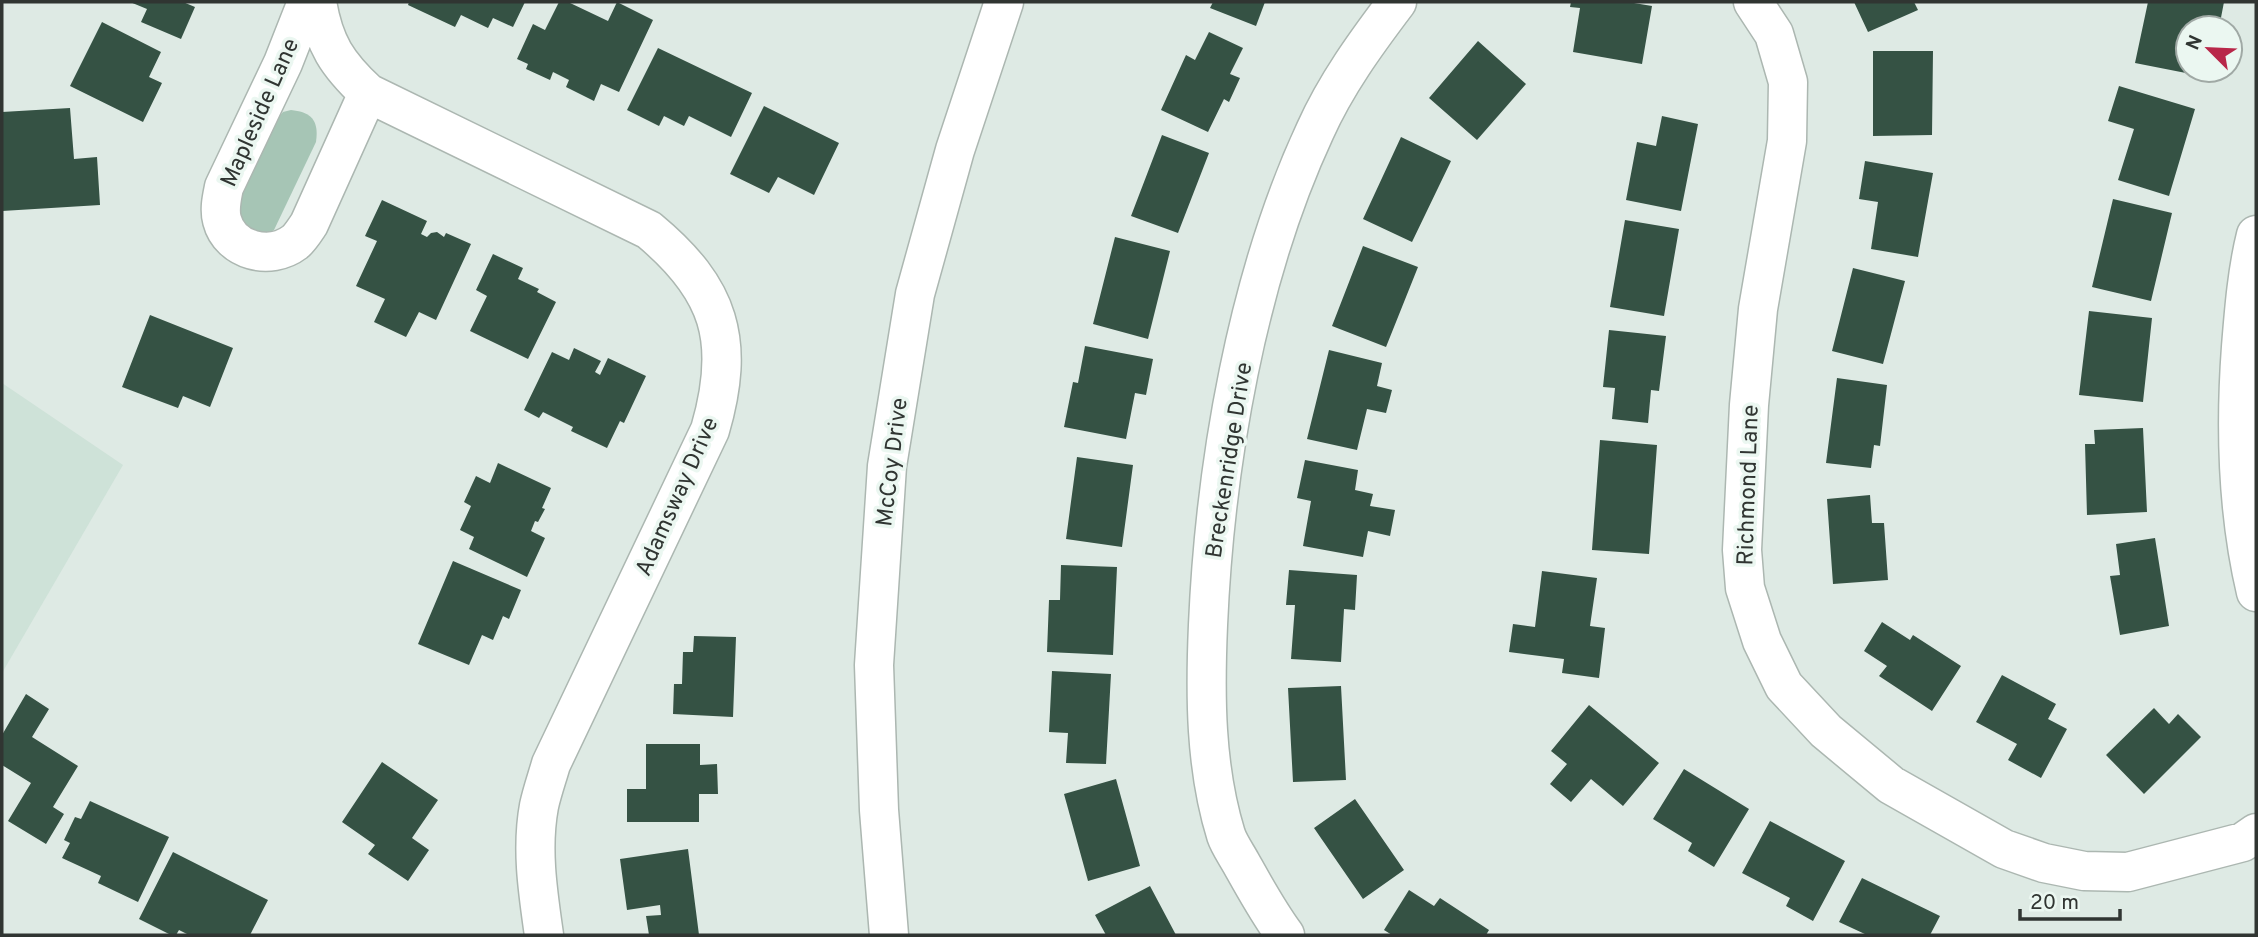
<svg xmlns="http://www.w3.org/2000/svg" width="2258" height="937" viewBox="0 0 2258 937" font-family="Overpass,sans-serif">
<rect width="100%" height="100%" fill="#deeae4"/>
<!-- built -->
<path fill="#cee2d8" d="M 2,383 L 123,465 L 2,673 Z"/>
<!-- green -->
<path fill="#a6c5b5" d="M 291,110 C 312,112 319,121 316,142 L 274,230 L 259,239 L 238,228 L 236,207 L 276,120 L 283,112 Z"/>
<!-- building -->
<path fill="#355244" d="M 130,2 L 183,2 L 195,7 L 181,39 L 141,22 L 147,9 Z
M 409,2 L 525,2 L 513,27 L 493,18 L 488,28 L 461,15 L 455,27 L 408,5 Z
M 559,2 L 568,2 L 608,21 L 617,2 L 653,20 L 619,92 L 601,84 L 594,101 L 566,87 L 569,80 L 553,72 L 550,80 L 526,69 L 528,64 L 517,59 L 533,24 L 545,30 Z
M 1213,2 L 1265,2 L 1256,26 L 1210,8 Z
M 1571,2 L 1628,2 L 1652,6 L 1642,64 L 1573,52 L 1580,8 L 1570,7 Z
M 1854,2 L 1914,2 L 1918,10 L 1868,32 Z
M 2148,2 L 2224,2 L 2219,28 L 2201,24 L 2201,28 L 2188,28 L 2188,70 L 2192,70 L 2191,74 L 2135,63 Z
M 102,22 L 161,52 L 149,77 L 162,83 L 143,122 L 70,86 Z
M 1209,32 L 1243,48 L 1230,74 L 1240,78 L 1229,102 L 1224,99 L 1208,132 L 1161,110 L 1186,55 L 1195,60 Z
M 1478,41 L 1526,84 L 1477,140 L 1429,98 Z
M 658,48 L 752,93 L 731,137 L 689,116 L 684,126 L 664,116 L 659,126 L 627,110 Z
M 1873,51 L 1933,51 L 1932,135 L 1873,136 Z
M 2119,86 L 2195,109 L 2169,196 L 2118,180 L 2134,129 L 2108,121 Z
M 764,106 L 839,143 L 814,195 L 778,177 L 769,193 L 730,174 Z
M 70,108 L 74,159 L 97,157 L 100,205 L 2,211 L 2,112 Z
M 1662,116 L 1698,124 L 1681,211 L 1626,200 L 1637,142 L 1656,146 Z
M 1162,135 L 1209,153 L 1178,233 L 1131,216 Z
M 1401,137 L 1451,161 L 1412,242 L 1363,219 Z
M 1865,161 L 1933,173 L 1918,257 L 1871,249 L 1878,202 L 1859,199 Z
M 2113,199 L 2172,213 L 2151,301 L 2092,287 Z
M 382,200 L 427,221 L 421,234 L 427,237 L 431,233 L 437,232 L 444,237 L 446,233 L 471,244 L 436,320 L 419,312 L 406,337 L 374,322 L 385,299 L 356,286 L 377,241 L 365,236 Z
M 1625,220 L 1679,229 L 1664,316 L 1610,307 Z
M 1115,237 L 1170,251 L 1148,339 L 1093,324 Z
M 1363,246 L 1418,267 L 1386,347 L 1332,326 Z
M 493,254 L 523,268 L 518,279 L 539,289 L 537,292 L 556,302 L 528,359 L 470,331 L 487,296 L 476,290 Z
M 1853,268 L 1905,281 L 1883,364 L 1832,351 Z
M 2089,311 L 2152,318 L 2143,402 L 2079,395 Z
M 150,315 L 233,348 L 210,407 L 183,396 L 178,408 L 122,387 Z
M 1609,330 L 1666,336 L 1659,391 L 1651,390 L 1648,423 L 1612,419 L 1615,388 L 1603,387 Z
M 1085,346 L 1153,359 L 1146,395 L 1135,393 L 1126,439 L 1064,427 L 1073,382 L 1078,383 Z
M 574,348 L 601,361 L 595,372 L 600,375 L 608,358 L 646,376 L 624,423 L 620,421 L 607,448 L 571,431 L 573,427 L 543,412 L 539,418 L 524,410 L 552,352 L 569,360 Z
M 1329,350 L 1382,363 L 1377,386 L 1392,390 L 1386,413 L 1367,409 L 1357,450 L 1307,439 Z
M 1837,378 L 1887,385 L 1880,446 L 1874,445 L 1871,468 L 1826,463 Z
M 2143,428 L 2147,512 L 2087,515 L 2085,444 L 2095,444 L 2094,430 Z
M 1600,440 L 1657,445 L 1649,554 L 1592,550 Z
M 1077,457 L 1133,465 L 1122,547 L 1066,539 Z
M 1305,460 L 1358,470 L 1355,490 L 1373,494 L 1370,506 L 1395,510 L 1390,536 L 1368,531 L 1363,557 L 1303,546 L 1311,501 L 1297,498 Z
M 498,463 L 551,488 L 542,508 L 545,509 L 538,522 L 535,521 L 531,531 L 545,538 L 527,577 L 469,549 L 474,537 L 460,530 L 471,506 L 464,502 L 476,476 L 490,483 Z
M 1870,495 L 1872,523 L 1884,523 L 1888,580 L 1833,584 L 1827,499 Z
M 2155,538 L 2169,626 L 2120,635 L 2110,576 L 2120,575 L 2116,544 Z
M 453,561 L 521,590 L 509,619 L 503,616 L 493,640 L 482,635 L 469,665 L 418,644 Z
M 1061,565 L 1117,567 L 1113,655 L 1047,652 L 1049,600 L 1060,600 Z
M 1289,570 L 1357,575 L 1355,610 L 1344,609 L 1341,662 L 1291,659 L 1295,605 L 1286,605 Z
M 1542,571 L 1597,578 L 1590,626 L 1605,628 L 1599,678 L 1562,673 L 1564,659 L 1509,652 L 1513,624 L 1535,627 Z
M 1882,622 L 1910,640 L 1913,635 L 1961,666 L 1932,711 L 1879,676 L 1887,666 L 1864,651 Z
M 694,636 L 736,637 L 733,717 L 673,714 L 674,684 L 682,684 L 683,652 L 693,652 Z
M 1052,671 L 1111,674 L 1106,764 L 1066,763 L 1068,733 L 1049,732 Z
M 2002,675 L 2056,704 L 2048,719 L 2067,729 L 2041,778 L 2008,760 L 2017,744 L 1976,722 Z
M 1341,686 L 1346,780 L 1293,782 L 1288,688 Z
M 26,694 L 49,709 L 32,737 L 78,766 L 53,807 L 64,814 L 46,844 L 8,821 L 31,783 L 2,765 L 3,756 L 2,735 Z
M 1589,705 L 1659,763 L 1623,806 L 1591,779 L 1571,802 L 1550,784 L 1567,764 L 1551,751 Z
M 2154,708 L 2169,724 L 2178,714 L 2201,737 L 2144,794 L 2106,755 Z
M 646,744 L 700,744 L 700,765 L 717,764 L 718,794 L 699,794 L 699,822 L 627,822 L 627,789 L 646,789 Z
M 382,762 L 438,800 L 412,838 L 429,850 L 408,881 L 368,854 L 375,845 L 342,822 Z
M 1684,769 L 1749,809 L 1714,867 L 1688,851 L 1692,843 L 1653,819 Z
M 1116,779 L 1140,866 L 1088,881 L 1064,794 Z
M 1355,799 L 1404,870 L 1363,899 L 1314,828 Z
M 90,801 L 169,837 L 138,902 L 98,883 L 101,876 L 62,858 L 70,843 L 64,840 L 75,817 L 81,819 Z
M 1770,821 L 1845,861 L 1813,921 L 1786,906 L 1790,898 L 1742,873 Z
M 688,849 L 699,935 L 649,935 L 646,916 L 661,915 L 660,905 L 627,910 L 620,859 Z
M 173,852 L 268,900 L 250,935 L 189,935 L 179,930 L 176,935 L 171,935 L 139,919 Z
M 1862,878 L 1940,916 L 1930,935 L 1867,935 L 1839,922 Z
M 1150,886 L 1176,935 L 1106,935 L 1095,915 Z
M 1409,890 L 1434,906 L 1440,898 L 1489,930 L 1486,935 L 1392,935 L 1384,930 Z"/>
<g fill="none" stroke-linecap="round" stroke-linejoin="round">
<!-- minor casing -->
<g stroke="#acb7b1" stroke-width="41">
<path id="minor" d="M 307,2 L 283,63 L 224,187 C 222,197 219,209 222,220 C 230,251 270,261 295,242 C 300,238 305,230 309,224 L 368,93
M 317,2 C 324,44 337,64 368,93 L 649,230 C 720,289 736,341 710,430 L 551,764 C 547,778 542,792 539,806 C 531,849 538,893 544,935
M 1753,2 L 1774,34 L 1788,82 L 1787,141 L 1758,309 L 1749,405 L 1742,550 L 1745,588 L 1762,641 L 1784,686 L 1826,731 L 1891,785 L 2004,849 L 2044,863 L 2084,871 L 2128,872 L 2243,842 L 2256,833
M 2256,235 C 2247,271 2244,310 2241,347 C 2235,429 2237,512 2256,592
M 889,935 L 879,810 L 874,665 L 887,466 L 915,294 L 955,150 L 1004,2
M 1285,935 C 1268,912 1255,888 1241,863 C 1236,854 1229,844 1226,835 C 1205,767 1205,695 1208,625 C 1215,464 1247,277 1315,131 C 1336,84 1366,43 1397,2"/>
</g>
<!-- minor -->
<use href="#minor" stroke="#fff" stroke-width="38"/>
</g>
<g text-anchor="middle" stroke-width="7" stroke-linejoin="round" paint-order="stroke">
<!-- street labels -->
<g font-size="23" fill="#303532" stroke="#ebf7f1">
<text transform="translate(259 112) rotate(-66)" y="8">Mapleside Lane</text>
<text transform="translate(1228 460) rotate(-81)" y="8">Breckenridge Drive</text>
<text transform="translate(891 462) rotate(-83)" y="8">McCoy Drive</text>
<text transform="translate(1747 485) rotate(-88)" y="8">Richmond Lane</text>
<text transform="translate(676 496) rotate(-66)" y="8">Adamsway Drive</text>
</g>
</g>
<!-- border -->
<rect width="2258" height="937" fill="none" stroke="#303532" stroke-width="7"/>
<!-- north arrow -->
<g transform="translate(2209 49) rotate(294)"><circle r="33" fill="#ebf7f1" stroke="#a0a9a5" stroke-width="2"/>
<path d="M0-5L12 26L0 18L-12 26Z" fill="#b82749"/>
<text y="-10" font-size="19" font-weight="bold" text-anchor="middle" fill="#303532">N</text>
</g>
<!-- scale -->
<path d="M2020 909v10h100v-10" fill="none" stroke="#303532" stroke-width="3.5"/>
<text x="2030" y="909" font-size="21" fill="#303532" stroke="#ebf7f1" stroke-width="5" paint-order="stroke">20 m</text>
</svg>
